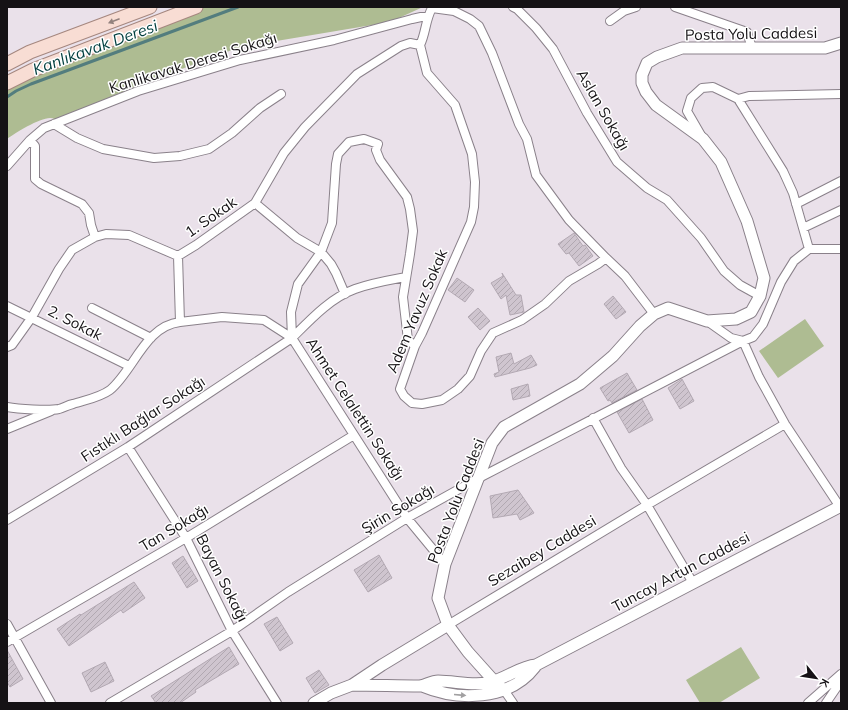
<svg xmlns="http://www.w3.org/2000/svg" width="848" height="710" viewBox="0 0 848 710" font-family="Mulish,sans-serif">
<defs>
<pattern id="building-hatch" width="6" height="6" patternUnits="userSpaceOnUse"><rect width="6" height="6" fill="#cfc5cf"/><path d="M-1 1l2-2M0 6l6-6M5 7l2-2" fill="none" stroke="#b1a8b1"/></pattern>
</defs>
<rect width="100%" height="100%" fill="#eae1ea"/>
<!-- green -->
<path fill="#aebc92" d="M 206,7 L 423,7 L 390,22 L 240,47 L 139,85 L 57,120 C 55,120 53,118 51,118 C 41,117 15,133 7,139 L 7,87 L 26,77 Z
M 805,319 L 824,346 L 778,378 L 759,351 Z
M 741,647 L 760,678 L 719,703 L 700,703 L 686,680 Z"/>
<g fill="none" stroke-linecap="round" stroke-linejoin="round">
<!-- stream -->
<path stroke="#537d7e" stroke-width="3" d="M 7,97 L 16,91 L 31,84 L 238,7"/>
</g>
<!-- building -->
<path fill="url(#building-hatch)" stroke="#b3a9b3" d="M 574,233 L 583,246 L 585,245 L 593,256 L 579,266 L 569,253 L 566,254 L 558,244 Z
M 502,273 L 516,295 L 521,295 L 524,312 L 510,315 L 506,295 L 501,299 L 491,283 L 503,276 Z
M 457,278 L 474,290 L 465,302 L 448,290 Z
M 613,296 L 626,312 L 616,319 L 604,304 Z
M 478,308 L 490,321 L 480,330 L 468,317 Z
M 511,353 L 514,364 L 531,355 L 537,365 L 530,368 L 495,377 L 494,374 L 499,372 L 496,357 Z
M 627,373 L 637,390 L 612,403 L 610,400 L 608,401 L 600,388 Z
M 682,379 L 694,401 L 680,409 L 668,388 Z
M 528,384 L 530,396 L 513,400 L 511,389 Z
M 642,399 L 653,420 L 629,433 L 617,412 Z
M 518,490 L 534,513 L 520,520 L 517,514 L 493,518 L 490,496 Z
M 379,555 L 392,578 L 368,592 L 354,570 Z
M 183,556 L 198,581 L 187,588 L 172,563 Z
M 134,582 L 145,598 L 123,613 L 121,610 L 69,646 L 57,629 L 80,614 L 81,615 Z
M 277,617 L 293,643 L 280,651 L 264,624 Z
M 229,647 L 239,664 L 195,690 L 196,692 L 180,703 L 156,703 L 151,696 Z
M 7,650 L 23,679 L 10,687 L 7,682 Z
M 105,662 L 114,681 L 91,692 L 82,673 Z
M 319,670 L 329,685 L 315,693 L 306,678 Z"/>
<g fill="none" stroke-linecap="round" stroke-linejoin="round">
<!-- minor casing -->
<g stroke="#8a818a" stroke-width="10">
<path id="minor" d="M 513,7 L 517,9 L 536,28 L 553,49 L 587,113 L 617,162 L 647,188 L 667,200 L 701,238 L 724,271 L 740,285 L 760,296
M 675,7 L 747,32 L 752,48
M 432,8 L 454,11 L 470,19 L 479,26 L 492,53 L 519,124 L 527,139 L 536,175 L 569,220 L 606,258 L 598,264 L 569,281 L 545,304 L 522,320 L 493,333 L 481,351 L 470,376 L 458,389 L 442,400 L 422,404 L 412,403 L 404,396 L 400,389 L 415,346 L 422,333 L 471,222 L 474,207 L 475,182 L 472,154 L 455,105 L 427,73 L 420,45 C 426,33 425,21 432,8 L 432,7
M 610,21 L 624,11 L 636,7
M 54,124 L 77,138 L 103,149 L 154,158 L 180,156 L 209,149 L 232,133 L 260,108 L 281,94
M 702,137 L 687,111 L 691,98 L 702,88 L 713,87 L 738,99
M 30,140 L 35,146 L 35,179 L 41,184 L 82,204 L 89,213 L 91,225 L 95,237
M 7,166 L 30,140 L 44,128 L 138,91 L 240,60 L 334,40 L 412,19 L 421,17 L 427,17
M 255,203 L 297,238 L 321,252 L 331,264 L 336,273 L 345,294
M 796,204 L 841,181
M 803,228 L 841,210
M 809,249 L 793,193 L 783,171 L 738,99 L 749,96 L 841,94
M 178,256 L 196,245 L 255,203 L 284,153 L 305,127 L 357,74 L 401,46 L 410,43 L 420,45
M 178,256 L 180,322 L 222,317 L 264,320 L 292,338
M 606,258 L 625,276 L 654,314
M 7,306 L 129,366
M 92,308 L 151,338
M 707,321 L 731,338 L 743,341 L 753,337 L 763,324 L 781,282 L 794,261 L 809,249 L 841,249
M 415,346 L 408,340 L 403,297 L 410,254 L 413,231 L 410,209 L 407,197 L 380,160 L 376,150 L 378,144 L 364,139 L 349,142 L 338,154 L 336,164 L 332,223 L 321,252 L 298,284 L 291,312 L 292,338 L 407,518 L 445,564
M 7,347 L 12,345 L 32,317 L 59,269 L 72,250 L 95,237 L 106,234 L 129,235 L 178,256
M 7,407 C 18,409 48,411 59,409 C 63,408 68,405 73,404 C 85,400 99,398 110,390 C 134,370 145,326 180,322
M 593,418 L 621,468 L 647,505 L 693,583
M 7,429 L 51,411
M 128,447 L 186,538 L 232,631 L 277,703
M 7,520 L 128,447 L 292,338 C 310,320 330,298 355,289 C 372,283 390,280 406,277
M 7,624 L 51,703
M 448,625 L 647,505 L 785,424
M 7,642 L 186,538 L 354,435
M 504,690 L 513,703
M 110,703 L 232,631 L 288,592 L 407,518 L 479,478 L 743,341 L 759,377 L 785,424 L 840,507
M 808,703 L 841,674
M 826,703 L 841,681"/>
</g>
<!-- tertiary casing -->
<g stroke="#8a818a" stroke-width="13">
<path id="tertiary" d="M 352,685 C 375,685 398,686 420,686 C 426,685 432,681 438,681 C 454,681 471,686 487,683 C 504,680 520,666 536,665 L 693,583 L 841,506
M 422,686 C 458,701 509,701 535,667
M 504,690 L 494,681 L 468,652 L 448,625 L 438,598 L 445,564 L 492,443 L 504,427 L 580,384 L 613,356 L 640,326 L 654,314 L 668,308 L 707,321 L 736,319 L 751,312 L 760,296 L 764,278 L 747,221 L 721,162 L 703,139 L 656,105 L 646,92 L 642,83 L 642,75 L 647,63 L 657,57 L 682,48 L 825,48 L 841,43
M 314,703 L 331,693 L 352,685 L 382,665 L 448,625"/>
</g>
<!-- primary casing -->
<g stroke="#a5877f" stroke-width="15">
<path id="primary" d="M 7,64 L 30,52 L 150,7
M 7,83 L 33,70 L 196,7"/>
</g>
<!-- minor -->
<use href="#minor" stroke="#fff" stroke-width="8"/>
<!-- tertiary -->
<use href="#tertiary" stroke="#fff" stroke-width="11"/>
<!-- primary -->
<use href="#primary" stroke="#f8ddd4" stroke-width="13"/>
</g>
<!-- one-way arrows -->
<defs><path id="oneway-solid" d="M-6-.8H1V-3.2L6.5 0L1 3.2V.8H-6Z"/></defs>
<use fill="#92827e" href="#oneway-solid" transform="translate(114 21) rotate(159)"/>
<use fill="#a1a0a1" href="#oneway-solid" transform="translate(460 695) rotate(5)"/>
<g text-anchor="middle" stroke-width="3" stroke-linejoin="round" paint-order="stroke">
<!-- street labels -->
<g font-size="15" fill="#151215" stroke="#fff">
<text transform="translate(751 34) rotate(-1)" y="5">Posta Yolu Caddesi</text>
<text transform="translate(193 63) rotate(-17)" y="5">Kanlikavak Deresi Sokağı</text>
<text transform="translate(603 110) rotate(60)" y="5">Aslan Sokağı</text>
<text transform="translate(211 217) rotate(-35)" y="5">1. Sokak</text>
<text transform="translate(417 311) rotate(-67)" y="5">Adem Yavuz Sokak</text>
<text transform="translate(75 323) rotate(27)" y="5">2. Sokak</text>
<text transform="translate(355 409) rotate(57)" y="5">Ahmet Celalettin Sokağı</text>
<text transform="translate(143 419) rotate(-33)" y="5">Fıstıklı Bağlar Sokağı</text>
<text transform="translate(456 501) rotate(-69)" y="5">Posta Yolu Caddesi</text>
<text transform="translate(398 509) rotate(-31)" y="5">Şirin Sokağı</text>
<text transform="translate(174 528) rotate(-31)" y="5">Tan Sokağı</text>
<text transform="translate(542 551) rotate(-31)" y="5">Sezaibey Caddesi</text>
<text transform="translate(681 572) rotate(-28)" y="5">Tuncay Artun Caddesi</text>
<text transform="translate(222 578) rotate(63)" y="5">Bayan Sokağı</text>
</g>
<!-- water labels -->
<g font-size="16" font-style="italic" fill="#013e3e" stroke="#fff">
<text transform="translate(95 47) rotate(-20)" y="6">Kanlıkavak Deresi</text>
</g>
</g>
<!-- border -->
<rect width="848" height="710" fill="none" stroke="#151215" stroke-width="16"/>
<!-- north arrow -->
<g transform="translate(816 678) rotate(120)" stroke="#ffffff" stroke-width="3" paint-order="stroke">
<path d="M0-3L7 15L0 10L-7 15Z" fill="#151215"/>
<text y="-6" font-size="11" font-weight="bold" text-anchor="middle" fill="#151215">K</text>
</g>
</svg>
